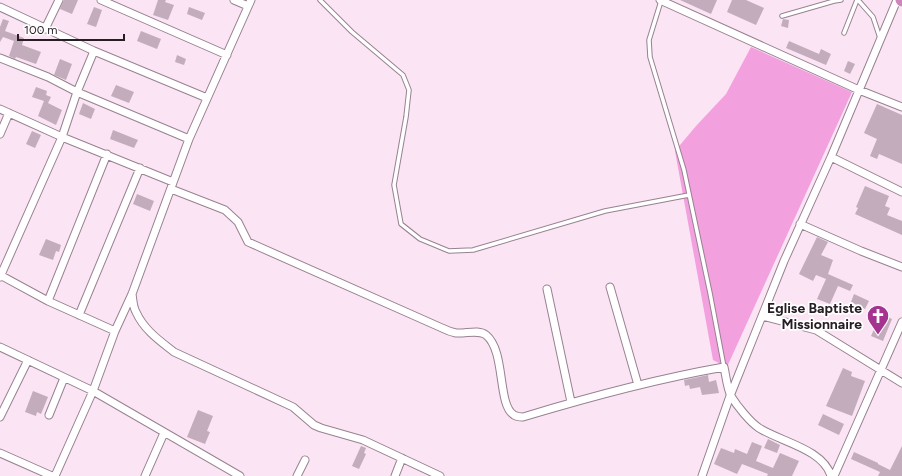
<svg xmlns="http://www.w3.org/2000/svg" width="902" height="476" viewBox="0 0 902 476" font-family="Figtree,sans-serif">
<rect width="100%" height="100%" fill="#fbe4f4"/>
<!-- green -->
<path fill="#f3a0df" d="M 751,47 L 852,92 L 727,367 L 713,360 L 675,151 L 696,126 L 726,94 Z"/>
<!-- building -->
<path fill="#c3adbd" d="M 64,0 L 78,0 L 72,14 L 60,9 Z
M 158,0 L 166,0 L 165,2 L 174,5 L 168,20 L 153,15 Z
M 680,0 L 717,0 L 711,14 Z
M 732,0 L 746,0 L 764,8 L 756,25 L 727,12 Z
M 94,7 L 102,10 L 96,27 L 87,24 Z
M 189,7 L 205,13 L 202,20 L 187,14 Z
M 3,19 L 9,21 L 5,31 L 24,38 L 22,45 L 41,52 L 36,64 L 16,57 L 15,59 L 9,56 L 14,41 L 3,37 L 0,42 L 0,27 Z
M 783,19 L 789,20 L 788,28 L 781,26 Z
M 141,31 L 161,39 L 157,49 L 137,41 Z
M 789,41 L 819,54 L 821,49 L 831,54 L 826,65 L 786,48 Z
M 177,55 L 186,59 L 184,65 L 175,62 Z
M 60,59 L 72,64 L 66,80 L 54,75 Z
M 848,61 L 855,64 L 850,74 L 844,71 Z
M 116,85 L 134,92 L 129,103 L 111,96 Z
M 36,87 L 47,91 L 46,95 L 51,97 L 48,103 L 62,110 L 56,125 L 38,116 L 44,101 L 32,97 Z
M 83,103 L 95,109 L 91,119 L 79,114 Z
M 877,104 L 902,115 L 902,164 L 879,154 L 877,159 L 870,156 L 877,139 L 864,133 Z
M 113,130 L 138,140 L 134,148 L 110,139 Z
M 32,131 L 41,135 L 35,148 L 26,144 Z
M 865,186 L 889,196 L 885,206 L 890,208 L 887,215 L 902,221 L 902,235 L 855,214 L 858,208 L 856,207 Z
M 137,194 L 154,201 L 150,211 L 133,204 Z
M 817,237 L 828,242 L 821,255 L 833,260 L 828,274 L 853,285 L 850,291 L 838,286 L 830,304 L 817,299 L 826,279 L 816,275 L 813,281 L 799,274 Z
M 46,239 L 61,245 L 59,252 L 56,251 L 53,260 L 39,255 Z
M 854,294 L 869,301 L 865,309 L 851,302 Z
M 881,314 L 892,319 L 883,341 L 871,336 Z
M 843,368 L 852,372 L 851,376 L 865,381 L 852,416 L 826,406 Z
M 708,375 L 709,382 L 716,380 L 719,393 L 702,395 L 700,387 L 690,389 L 689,385 L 685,386 L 684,380 Z
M 33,391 L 48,397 L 41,414 L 37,412 L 36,416 L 25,412 Z
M 198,410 L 213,416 L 207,431 L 210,432 L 205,444 L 187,437 Z
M 823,414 L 844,424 L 839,435 L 818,425 Z
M 768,439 L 780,445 L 777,453 L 764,448 Z
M 752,442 L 762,446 L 756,461 L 773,468 L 780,453 L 799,461 L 792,476 L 767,476 L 768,474 L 742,464 L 737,474 L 714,464 L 721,448 L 734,453 L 735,449 L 747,454 Z
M 361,446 L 366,448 L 364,453 L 366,454 L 359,469 L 352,466 Z
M 902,446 L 902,476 L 878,476 L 880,472 L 851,459 L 854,452 L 878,463 L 878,464 L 890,470 Z"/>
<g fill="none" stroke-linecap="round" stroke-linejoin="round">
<!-- service casing -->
<g stroke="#978291" stroke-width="5.5">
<path id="service" d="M 320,0 L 352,32 L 403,75 L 409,90 L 406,117 L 394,185 L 401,224 L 420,239 L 449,251 L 473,250 L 605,211 L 689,195
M 858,0 L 873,17 L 880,38
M 661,1 L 649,40 L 650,57 L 684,170 L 710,293 L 724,367
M 782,16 L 834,1 L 841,0
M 844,33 L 857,0"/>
</g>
<!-- minor casing -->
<g stroke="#978291" stroke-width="9">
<path id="minor" d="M 101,0 L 227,55
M 234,0 L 248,6
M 660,0 L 859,90 L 902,107
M 0,7 L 94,51 L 207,98
M 45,29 L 59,0
M 0,58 L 48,77 L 77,92 L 189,139
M 0,109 L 62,137 L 173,182
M 0,134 L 9,113
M 831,157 L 902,192
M 171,189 L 225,210 L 238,222 L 248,242 L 442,328 C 446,330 451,332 456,333 C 466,334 478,329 486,335 C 506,351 497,405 514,415 C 517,417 520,417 523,417 C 589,397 656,379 724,367 C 726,376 727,388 731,396 C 737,406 750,422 759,428 C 781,442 823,449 831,476
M 800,224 L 861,251 L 902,267
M 0,275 L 48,301 L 115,331
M 0,277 L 62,137 L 77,92 L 94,51
M 610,287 L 638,385
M 547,289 L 571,402
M 132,294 C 133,300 133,307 136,312 C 144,330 160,341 174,352 L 293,407 L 314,425 L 321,428 L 363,440 L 440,476
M 48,301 L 107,154
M 79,315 L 140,168
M 763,316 L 816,330 L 902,383
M 0,347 L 93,391 L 240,476
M 49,415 L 64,378
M 0,417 L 28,360
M 0,453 L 52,476
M 55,476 L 93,391 L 115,331 L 132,294 L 189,139 L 251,0
M 145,476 L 164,433
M 297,476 L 305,460
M 395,476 L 402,458
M 702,476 L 730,396 L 784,261 L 831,157 L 897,0
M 834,476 L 902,322"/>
</g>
<!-- trunk casing -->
<g stroke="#fff" stroke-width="13">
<path id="trunk" d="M 901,0 L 902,1"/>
</g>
<!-- service -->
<use href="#service" stroke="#fff" stroke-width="3.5"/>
<!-- minor -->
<use href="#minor" stroke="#fff" stroke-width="7"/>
<!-- trunk -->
<use href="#trunk" stroke="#cc86bc" stroke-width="11"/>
</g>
<!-- icons -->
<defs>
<g id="church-pin" transform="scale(1.15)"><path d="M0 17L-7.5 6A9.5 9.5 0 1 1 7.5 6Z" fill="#a53490" stroke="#fff"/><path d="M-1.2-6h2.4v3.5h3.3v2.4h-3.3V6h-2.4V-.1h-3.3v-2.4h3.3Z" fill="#fff"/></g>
</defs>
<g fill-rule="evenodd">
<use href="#church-pin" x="878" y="316"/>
</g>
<g text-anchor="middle" stroke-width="3.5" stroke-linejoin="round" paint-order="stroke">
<!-- poi labels -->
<g font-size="14" font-weight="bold" fill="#261e24" stroke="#fff" text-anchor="end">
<text x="862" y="313">Eglise Baptiste<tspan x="862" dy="16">Missionnaire</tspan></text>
</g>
</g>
<!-- scale -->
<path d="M18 34v6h106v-6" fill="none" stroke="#261e24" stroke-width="2"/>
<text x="24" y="34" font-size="12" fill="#261e24" stroke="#ffffff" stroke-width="3" paint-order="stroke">100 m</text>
</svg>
